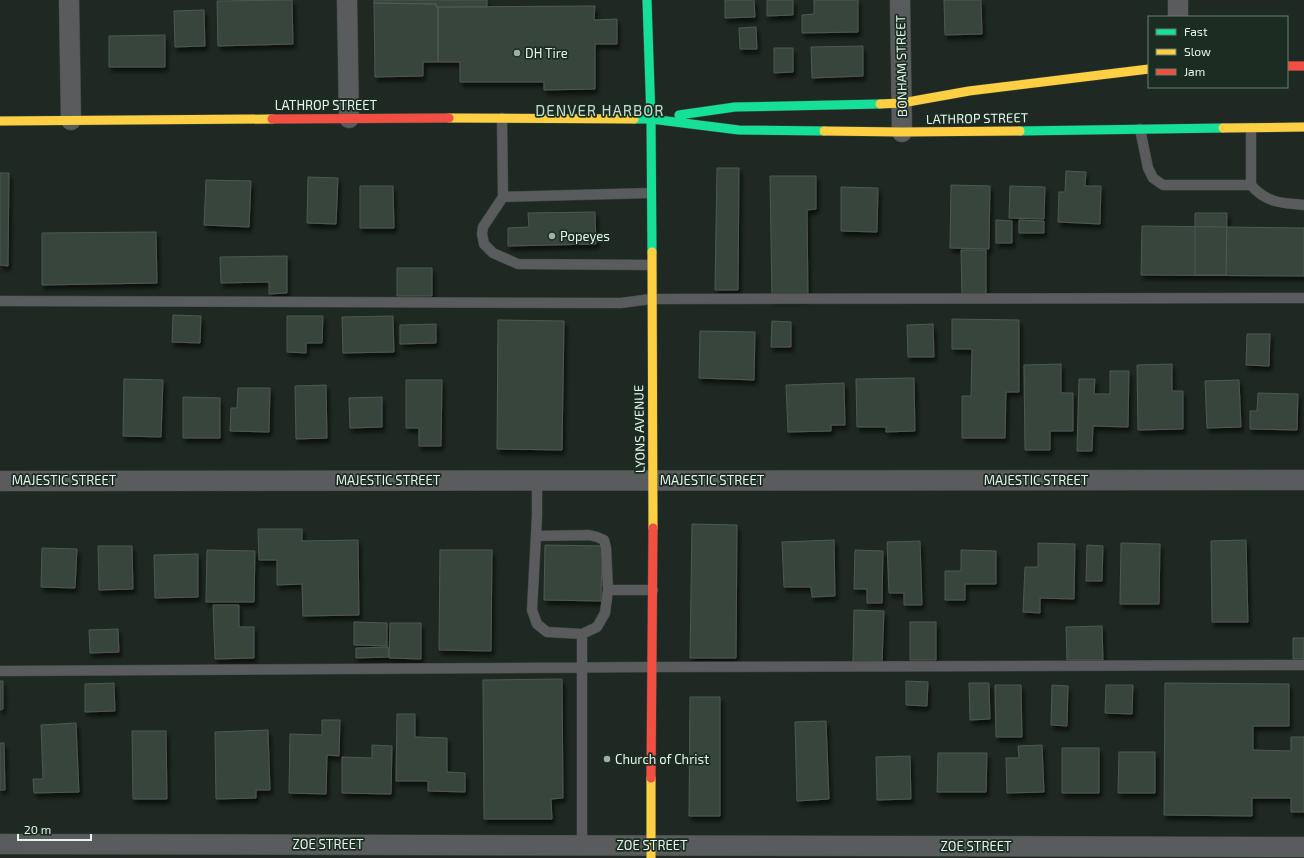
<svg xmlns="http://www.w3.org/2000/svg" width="1304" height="858" viewBox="0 0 1304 858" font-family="'Exo 2',sans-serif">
<defs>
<filter id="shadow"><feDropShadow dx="2.5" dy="4.5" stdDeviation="2" flood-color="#0009"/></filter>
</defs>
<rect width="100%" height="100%" fill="#1f2923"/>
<!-- building -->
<path fill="#39453e" stroke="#4f5852" filter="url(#shadow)" d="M 292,0 L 293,44 L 218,46 L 217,1 Z
M 374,0 L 487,0 L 487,7 L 436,7 L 436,4 L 374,3 Z
M 725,0 L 754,0 L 755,17 L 725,18 Z
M 767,0 L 793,0 L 793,15 L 767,16 Z
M 814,0 L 858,0 L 858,32 L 802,33 L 802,15 L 814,14 Z
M 944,0 L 981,0 L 982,34 L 945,35 Z
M 374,3 L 436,4 L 436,7 L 438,7 L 438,62 L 423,62 L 423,76 L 375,77 Z
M 595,6 L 594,20 L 617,19 L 617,44 L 595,44 L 595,89 L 544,90 L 544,82 L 460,82 L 460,62 L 438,62 L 438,7 Z
M 204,10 L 205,46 L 175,47 L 174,11 Z
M 756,27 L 757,49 L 740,49 L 739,28 Z
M 165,35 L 165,67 L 109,67 L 109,36 Z
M 863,46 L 863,76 L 812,78 L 811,47 Z
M 774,48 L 793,48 L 793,72 L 774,73 Z
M 717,168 L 739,168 L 738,290 L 715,290 Z
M 1066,171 L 1086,172 L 1085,186 L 1101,186 L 1100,224 L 1058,222 L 1059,192 L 1065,192 Z
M 0,173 L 9,173 L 8,266 L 0,265 Z
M 770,176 L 816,176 L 816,209 L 807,210 L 808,298 L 772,299 Z
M 308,177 L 338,178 L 336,224 L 307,223 Z
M 206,180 L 251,181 L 249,227 L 204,225 Z
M 951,185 L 990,186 L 989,249 L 950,248 Z
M 360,186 L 393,186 L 394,228 L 360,228 Z
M 1010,186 L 1045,187 L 1044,219 L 1009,218 Z
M 841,187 L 878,188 L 877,232 L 841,231 Z
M 595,212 L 596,244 L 508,246 L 508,228 L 529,227 L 528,213 Z
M 1195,213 L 1227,213 L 1226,275 L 1195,275 Z
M 996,220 L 1012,221 L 1012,243 L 996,243 Z
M 1019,220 L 1044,221 L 1044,233 L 1019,233 Z
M 1142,226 L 1304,228 L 1304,276 L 1141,275 Z
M 156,232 L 157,283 L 42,285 L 42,233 Z
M 961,250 L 986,250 L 986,295 L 962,295 Z
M 287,256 L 287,293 L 269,294 L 269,282 L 221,283 L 220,257 Z
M 397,268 L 432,268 L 432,296 L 397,296 Z
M 173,315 L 201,316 L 200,343 L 172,342 Z
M 287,316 L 323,316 L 322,343 L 306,343 L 306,353 L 287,352 Z
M 393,316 L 394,352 L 343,353 L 342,317 Z
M 952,319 L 1019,320 L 1019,392 L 1006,392 L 1005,438 L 962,438 L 962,396 L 971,396 L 972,349 L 952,349 Z
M 498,320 L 564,321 L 562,450 L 497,449 Z
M 772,321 L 791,322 L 791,347 L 771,347 Z
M 436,324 L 436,343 L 400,344 L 400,325 Z
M 933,324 L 934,357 L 908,357 L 907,325 Z
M 700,331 L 755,332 L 754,380 L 699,378 Z
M 1247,334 L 1270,334 L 1269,366 L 1246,365 Z
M 1061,364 L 1061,393 L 1073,393 L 1073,431 L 1050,431 L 1050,450 L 1025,450 L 1024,365 Z
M 1172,364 L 1172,391 L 1183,391 L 1183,429 L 1138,430 L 1137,365 Z
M 1110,371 L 1129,371 L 1128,427 L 1093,426 L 1092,451 L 1077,451 L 1079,379 L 1095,379 L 1094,394 L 1110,394 Z
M 914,378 L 915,431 L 886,432 L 886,427 L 857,427 L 856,379 Z
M 124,379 L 163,380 L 161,437 L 123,436 Z
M 406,380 L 442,380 L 441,446 L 419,446 L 419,428 L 406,428 Z
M 1239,380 L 1241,427 L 1207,428 L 1205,381 Z
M 844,383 L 845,425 L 831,425 L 831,431 L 788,432 L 786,385 Z
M 326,385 L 327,438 L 296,439 L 295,386 Z
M 238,388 L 270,388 L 269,432 L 230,431 L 231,408 L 237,408 Z
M 1258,393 L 1298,394 L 1297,430 L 1250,429 L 1250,411 L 1257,411 Z
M 183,397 L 220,398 L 220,438 L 183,438 Z
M 382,397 L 382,427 L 350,428 L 349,398 Z
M 692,524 L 737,525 L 736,658 L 690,658 Z
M 258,529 L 302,529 L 302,541 L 358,540 L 359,615 L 303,616 L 302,584 L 277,585 L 277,560 L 259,560 Z
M 834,540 L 835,596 L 812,597 L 811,587 L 784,587 L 782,542 Z
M 1246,540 L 1248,622 L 1212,622 L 1211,541 Z
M 920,541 L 922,605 L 904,605 L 904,593 L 889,593 L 887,542 Z
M 1038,543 L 1075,544 L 1074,599 L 1040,598 L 1040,613 L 1023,612 L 1025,567 L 1038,567 Z
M 1121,543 L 1160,544 L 1159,604 L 1120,604 Z
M 545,545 L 602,546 L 601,601 L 544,600 Z
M 1087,545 L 1103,546 L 1102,581 L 1086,581 Z
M 98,546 L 132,546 L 133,589 L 99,590 Z
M 42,548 L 77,549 L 75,588 L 41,587 Z
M 207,550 L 255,551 L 254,602 L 206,602 Z
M 440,550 L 492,550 L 491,651 L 439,650 Z
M 855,550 L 883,551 L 882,603 L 867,603 L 867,589 L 854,589 Z
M 961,550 L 996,551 L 996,584 L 965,584 L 965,600 L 945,600 L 945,571 L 961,571 Z
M 198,554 L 198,597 L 155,598 L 154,555 Z
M 213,605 L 239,605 L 239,627 L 254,627 L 254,658 L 215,659 Z
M 854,610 L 884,611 L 882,663 L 853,662 Z
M 354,622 L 387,623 L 387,646 L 354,645 Z
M 910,622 L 936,622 L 936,660 L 910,660 Z
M 390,623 L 421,623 L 421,659 L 389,658 Z
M 1102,626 L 1103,660 L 1067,660 L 1066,627 Z
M 118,629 L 119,652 L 90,653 L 89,630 Z
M 1293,638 L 1304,638 L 1304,659 L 1293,659 Z
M 388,647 L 389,657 L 356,658 L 356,648 Z
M 562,679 L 563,798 L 551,799 L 552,819 L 484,819 L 483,680 Z
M 0,681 L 3,681 L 3,709 L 0,710 Z
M 906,681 L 928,682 L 927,706 L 906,705 Z
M 114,683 L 115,711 L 85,712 L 85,684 Z
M 969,683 L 989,683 L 990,719 L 970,720 Z
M 1165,683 L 1289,684 L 1289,726 L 1253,726 L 1253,750 L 1291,751 L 1291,737 L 1304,737 L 1304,812 L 1291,812 L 1291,798 L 1252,798 L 1252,816 L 1164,815 Z
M 995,685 L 1021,685 L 1022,737 L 996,737 Z
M 1052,685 L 1068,686 L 1067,726 L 1051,725 Z
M 1106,685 L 1133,685 L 1132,714 L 1105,713 Z
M 690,697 L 720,697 L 720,816 L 689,816 Z
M 397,714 L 415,714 L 415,737 L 447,738 L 447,772 L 465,773 L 465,792 L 428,791 L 428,781 L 396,781 Z
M 322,720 L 340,720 L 339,756 L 327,755 L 326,794 L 289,793 L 290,734 L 322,735 Z
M 826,721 L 829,799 L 797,801 L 795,722 Z
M 76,723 L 79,792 L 34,793 L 33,779 L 43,779 L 41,725 Z
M 268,730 L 270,790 L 256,790 L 256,798 L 216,799 L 215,732 Z
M 132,731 L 166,731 L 167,799 L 133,799 Z
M 0,743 L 4,743 L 5,790 L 0,790 Z
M 372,745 L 392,746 L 391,794 L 342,793 L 342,757 L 372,758 Z
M 1042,745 L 1044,792 L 1007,793 L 1006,758 L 1019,758 L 1018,746 Z
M 1062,748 L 1099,748 L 1099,793 L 1062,793 Z
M 1119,752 L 1155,752 L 1155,793 L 1118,793 Z
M 938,753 L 987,753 L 986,792 L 937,792 Z
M 910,756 L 911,799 L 877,800 L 876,757 Z"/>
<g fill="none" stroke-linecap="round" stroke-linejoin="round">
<!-- lane casing -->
<g stroke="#3c453f" stroke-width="11">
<path id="lane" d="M 502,118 L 503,197 L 483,227 L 482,234 L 484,244 L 493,253 L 518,264 L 651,265
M 1251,128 L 1251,185
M 1140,129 L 1148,168 L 1153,178 L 1163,185 L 1251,185 C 1266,203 1282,203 1304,205
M 503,197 L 651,193
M 0,301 L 621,303 L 651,299 L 1304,298
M 537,480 L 537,516 L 532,610 L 537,624 L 547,632 L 582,634 L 597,627 L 605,613 L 608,590 L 653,590
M 536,536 L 589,535 L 597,537 L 604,540 L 606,548 L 608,590
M 582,634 L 582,845
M 0,671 L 653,667 L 1304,665"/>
</g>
<!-- street casing -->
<g stroke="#3c453f" stroke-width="21">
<path id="street" d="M 69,0 L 71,120
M 347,0 L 349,118
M 900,0 L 902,132
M 1178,0 L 1178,17
M 0,481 L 1304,480
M 0,844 L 1304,847"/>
</g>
<!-- fast casing -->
<g stroke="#3c453f" stroke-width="10">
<path id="fast" d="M 647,0 L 651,119 L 652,252
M 679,115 L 735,107 L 880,104
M 634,119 L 651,119 L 739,130 L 824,131
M 1020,131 L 1223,128"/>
</g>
<!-- slow casing -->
<g stroke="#3c453f" stroke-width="10">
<path id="slow" d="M 880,104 L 902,103 L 969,91 L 1149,69
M 449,118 L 634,119
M 0,121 L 272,119
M 1223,128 L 1304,127
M 824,131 L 902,132 L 1020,131
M 652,252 L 653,528
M 651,858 L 651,778"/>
</g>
<!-- jam casing -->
<g stroke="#3c453f" stroke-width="10">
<path id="jam" d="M 1287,66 L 1304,66
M 272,119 L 449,118
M 651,778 L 653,528"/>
</g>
<!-- lane -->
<use href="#lane" stroke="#595b5c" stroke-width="10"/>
<!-- street -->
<use href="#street" stroke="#595b5c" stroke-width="20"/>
<!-- fast -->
<use href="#fast" stroke="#16e098" stroke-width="9"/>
<!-- slow -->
<use href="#slow" stroke="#ffcf43" stroke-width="9"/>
<!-- jam -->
<use href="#jam" stroke="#f24e42" stroke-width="9"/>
</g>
<!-- markers -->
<g fill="#a2ada6" stroke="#1b2d22" stroke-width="1.5">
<circle cx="517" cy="53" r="4"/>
<circle cx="552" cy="236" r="4"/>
<circle cx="607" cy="759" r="4"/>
</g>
<g text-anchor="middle" stroke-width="3.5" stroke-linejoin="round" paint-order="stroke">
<!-- poi labels -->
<g font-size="13" fill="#e8f4ec" stroke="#1b2d22" text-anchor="start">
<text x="525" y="58">DH Tire</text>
<text x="560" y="241">Popeyes</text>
<text x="615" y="764">Church of Christ</text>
</g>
<!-- street labels -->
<g font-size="13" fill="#e8f4ec" stroke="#1b2d22">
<text transform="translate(901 66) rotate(-91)" y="5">BONHAM STREET</text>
<text x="326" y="110">LATHROP STREET</text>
<text transform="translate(977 118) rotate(-1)" y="5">LATHROP STREET</text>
<text transform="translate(639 429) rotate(-91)" y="5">LYONS AVENUE</text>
<text x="64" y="485">MAJESTIC STREET</text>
<text x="388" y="485">MAJESTIC STREET</text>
<text x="712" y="485">MAJESTIC STREET</text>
<text x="1036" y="485">MAJESTIC STREET</text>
<text x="328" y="849">ZOE STREET</text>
<text x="652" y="850">ZOE STREET</text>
<text x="976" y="851">ZOE STREET</text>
</g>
<!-- quarter labels -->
<g font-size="15" letter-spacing="1" fill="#c8dfcf" stroke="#1b2d22">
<text x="600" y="116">DENVER HARBOR</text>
</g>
</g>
<!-- legend -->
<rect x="1148" y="16" width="140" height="72" fill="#1b2d22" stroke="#6d7d73"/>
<rect x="1156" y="29" width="20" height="6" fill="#16e098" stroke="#6d7d73"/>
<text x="1184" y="36" font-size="12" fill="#e8f4ec">Fast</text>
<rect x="1156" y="49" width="20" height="6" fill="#ffcf43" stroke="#6d7d73"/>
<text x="1184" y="56" font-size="12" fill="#e8f4ec">Slow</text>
<rect x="1156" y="69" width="20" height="6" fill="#f24e42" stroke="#6d7d73"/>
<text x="1184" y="76" font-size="12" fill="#e8f4ec">Jam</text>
<!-- scale -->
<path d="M18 834v6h73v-6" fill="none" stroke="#e8f4ec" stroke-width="2"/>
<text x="24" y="834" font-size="12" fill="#e8f4ec" stroke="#1b2d22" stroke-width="3" paint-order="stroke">20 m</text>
</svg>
